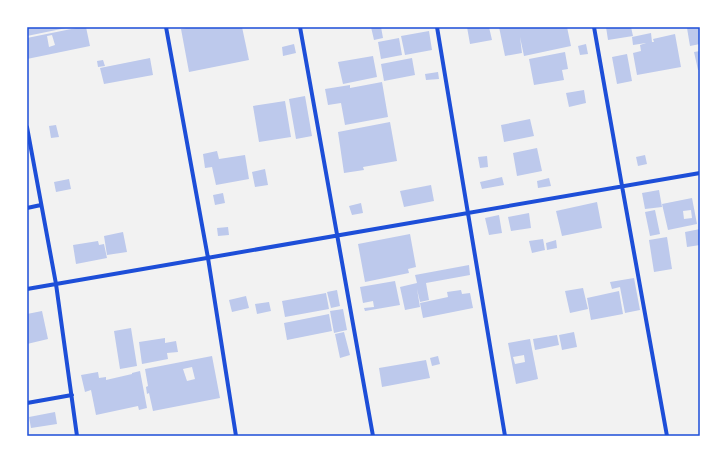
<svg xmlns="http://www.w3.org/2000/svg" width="727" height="463" viewBox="0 0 727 463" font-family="Raleway,sans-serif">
<rect width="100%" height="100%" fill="#f2f2f2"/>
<!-- building -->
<path fill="#bdc9ec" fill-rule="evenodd" d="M 27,27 L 66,27 L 66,28 L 27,36 Z
M 81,27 L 86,27 L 90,46 L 27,59 L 27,38 ZM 52,35 L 55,45 L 49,47 L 47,36 Z
M 192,27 L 242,27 L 249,60 L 189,72 L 181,29 Z
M 371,27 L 381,27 L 383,38 L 374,40 Z
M 467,27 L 489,27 L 492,40 L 470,44 Z
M 499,27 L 567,27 L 571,46 L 524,56 L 520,37 L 522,53 L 505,56 Z
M 606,27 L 631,27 L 633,36 L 608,40 Z
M 693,27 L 700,27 L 700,44 L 690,46 L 687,28 Z
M 429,31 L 432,50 L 405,55 L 401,36 Z
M 651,33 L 652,42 L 654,42 L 653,39 L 675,34 L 681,67 L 637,75 L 633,53 L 641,51 L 640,45 L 646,43 L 633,45 L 632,37 Z
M 399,38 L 402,55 L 381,59 L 378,42 Z
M 294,44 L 296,53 L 283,56 L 282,47 Z
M 586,44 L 588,54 L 580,55 L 578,46 Z
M 700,51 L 700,70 L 698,70 L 694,52 Z
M 565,52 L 568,69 L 562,70 L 564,80 L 534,85 L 529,59 Z
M 627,54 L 632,81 L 617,84 L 612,57 Z
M 373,56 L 377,77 L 343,84 L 338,62 Z
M 150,58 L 153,75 L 104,84 L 100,68 Z
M 412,58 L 415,75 L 384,81 L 381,64 Z
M 103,60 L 105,66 L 98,67 L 97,61 Z
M 438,72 L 439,79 L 426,80 L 425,74 Z
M 382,82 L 388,117 L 345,125 L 341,103 L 328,105 L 325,89 L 350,85 L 350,88 Z
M 584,90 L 586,103 L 569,107 L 566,93 Z
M 305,96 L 312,136 L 296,139 L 289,99 Z
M 285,101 L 291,137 L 259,142 L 253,106 Z
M 530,119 L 534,136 L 504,142 L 501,125 Z
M 390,122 L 397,161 L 363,167 L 364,170 L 344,173 L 338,132 Z
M 56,125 L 59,137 L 51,138 L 49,126 Z
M 537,148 L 542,171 L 517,176 L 513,153 Z
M 217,151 L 219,159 L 245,155 L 249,179 L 216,185 L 212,167 L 205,168 L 203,154 Z
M 645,155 L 647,164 L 638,166 L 636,157 Z
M 487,156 L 488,167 L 480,168 L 478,157 Z
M 265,169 L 268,185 L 255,187 L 252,172 Z
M 502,177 L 504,185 L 482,189 L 480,182 Z
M 549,178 L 551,186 L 538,188 L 537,181 Z
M 69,179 L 71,189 L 56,192 L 54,182 Z
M 431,185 L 434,201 L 404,207 L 400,191 Z
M 659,190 L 662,207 L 645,209 L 642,193 Z
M 223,193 L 225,203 L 215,205 L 213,195 Z
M 692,198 L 697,224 L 668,230 L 662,204 ZM 691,210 L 692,218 L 684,219 L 683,211 Z
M 597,202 L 602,228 L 562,236 L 556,211 Z
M 361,203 L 363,213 L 352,215 L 349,206 Z
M 655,210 L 660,234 L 650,236 L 645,212 Z
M 529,213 L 531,228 L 511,231 L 508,217 Z
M 499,215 L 502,233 L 489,235 L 485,218 Z
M 228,227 L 229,235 L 218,236 L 217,228 Z
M 700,229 L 700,245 L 687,247 L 685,232 Z
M 123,232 L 127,252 L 107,255 L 104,236 Z
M 410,234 L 416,267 L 408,269 L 409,273 L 365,282 L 358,244 Z
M 667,237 L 672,269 L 654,272 L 649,240 Z
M 543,239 L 545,250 L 532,253 L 529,241 Z
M 556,240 L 557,248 L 547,250 L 546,243 Z
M 98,241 L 99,245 L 104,244 L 107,258 L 76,264 L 73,245 Z
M 469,265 L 470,275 L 426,283 L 429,300 L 420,302 L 417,289 L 420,307 L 405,310 L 400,287 L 417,283 L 415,275 Z
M 634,278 L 640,310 L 625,313 L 620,287 L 612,289 L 610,282 Z
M 395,281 L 400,305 L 365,311 L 364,308 L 374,307 L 373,301 L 363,303 L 360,287 Z
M 583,288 L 588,309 L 570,313 L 565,291 Z
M 337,290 L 340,306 L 331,308 L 327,292 Z
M 461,290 L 462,294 L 470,293 L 473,308 L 423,318 L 420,303 L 448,297 L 447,292 Z
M 619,291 L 623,314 L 591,320 L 587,298 Z
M 326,293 L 329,309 L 285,317 L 282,301 Z
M 246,296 L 249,308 L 232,312 L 229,300 Z
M 269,302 L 271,311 L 257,314 L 255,304 Z
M 343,309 L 347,330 L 334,333 L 330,311 Z
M 42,311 L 48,339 L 27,344 L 27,314 Z
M 329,314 L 332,331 L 287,340 L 284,323 Z
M 131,328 L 137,366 L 120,369 L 114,331 Z
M 344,332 L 350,355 L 340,358 L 335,334 Z
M 574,332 L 577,347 L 562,350 L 559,335 Z
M 557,335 L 559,345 L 535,350 L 533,339 Z
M 165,338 L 165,343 L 176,341 L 178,352 L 167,353 L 168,359 L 142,364 L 139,342 Z
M 530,339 L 538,379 L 516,384 L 508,343 ZM 524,355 L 525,362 L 515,364 L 513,357 Z
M 212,356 L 220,398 L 153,411 L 149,393 L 147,394 L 146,387 L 148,386 L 145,369 ZM 192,367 L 195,379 L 187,381 L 183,369 Z
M 438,356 L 440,364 L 432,366 L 430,358 Z
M 426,360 L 430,378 L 382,387 L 379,368 Z
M 140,371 L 147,408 L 139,410 L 138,406 L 96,415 L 91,390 L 85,392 L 81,375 L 98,372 L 99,378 L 106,377 L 106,380 L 132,374 L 132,373 Z
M 55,412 L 57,424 L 31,428 L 29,417 Z"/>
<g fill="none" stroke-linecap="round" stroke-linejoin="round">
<!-- minor -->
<path stroke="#1d4ed8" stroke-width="4" d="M 166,27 L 208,258 L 236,436
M 300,27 L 373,436
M 437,27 L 505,436
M 594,27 L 622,186 L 667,436
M 27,127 L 56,284 L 77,436
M 27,208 L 41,205
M 27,289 L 700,173
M 27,403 L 72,395"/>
</g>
<!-- border -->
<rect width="727" height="463" fill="none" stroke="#ffffff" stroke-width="56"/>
<rect x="28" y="28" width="671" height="407" fill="none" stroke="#1d4ed8" stroke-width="1.5"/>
</svg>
